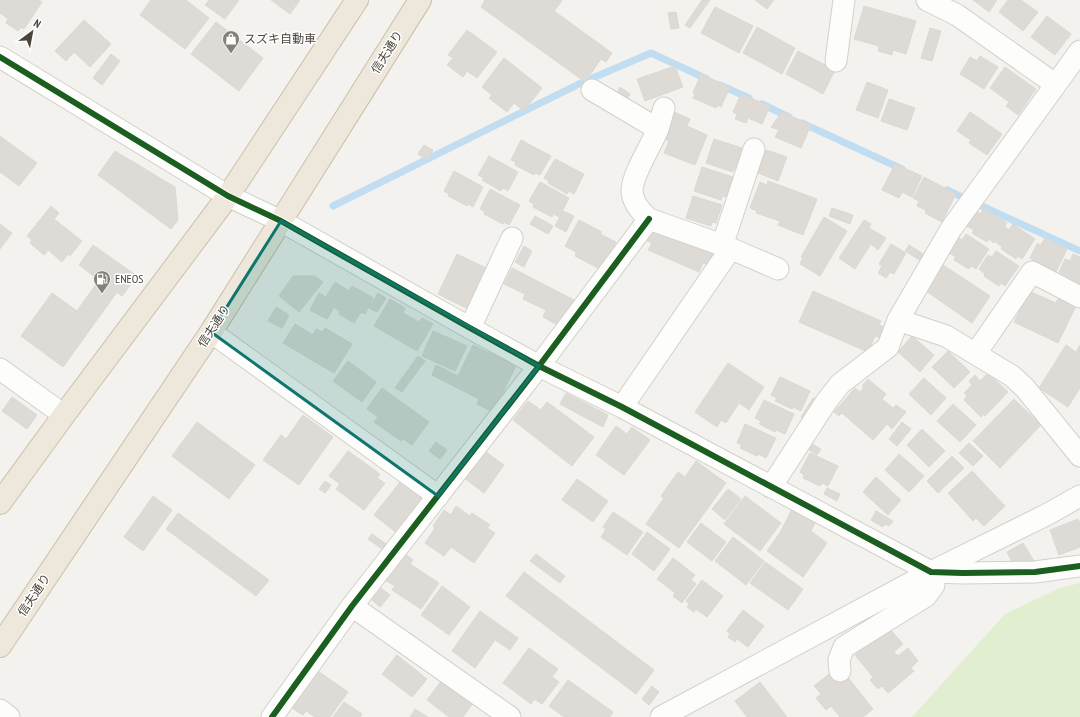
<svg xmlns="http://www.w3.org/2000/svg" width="1080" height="717" viewBox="0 0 1080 717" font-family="'PT Sans Narrow','Noto Sans JP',sans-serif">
<rect width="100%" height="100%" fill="#f4f2ee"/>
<!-- green -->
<path fill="#e1eecf" d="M 1080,583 L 1080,717 L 912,717 L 1005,614 L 1060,588 Z"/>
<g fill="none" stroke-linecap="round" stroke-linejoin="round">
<!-- stream -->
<path stroke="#c0ddf1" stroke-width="7" d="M 720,85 L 749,98
M 762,104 L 789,117
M 802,123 L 902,169
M 947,190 L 1080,251
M 333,206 L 581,83 L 651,53 L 707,79"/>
</g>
<!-- building -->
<path fill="#dedbd6" stroke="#dcd9d4" d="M 0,0 L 39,0 L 42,2 L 24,29 L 21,27 L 18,31 L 6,23 L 8,19 L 0,13 Z
M 151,0 L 186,0 L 209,18 L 185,49 L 140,15 Z
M 209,0 L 239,0 L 225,19 L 205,5 Z
M 271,0 L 300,0 L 290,14 Z
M 485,0 L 560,0 L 562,1 L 554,11 L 612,53 L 606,62 L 601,59 L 585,82 L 481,7 Z
M 702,0 L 710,0 L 690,28 L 685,25 Z
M 755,0 L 774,0 L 767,9 Z
M 973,0 L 997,0 L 989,12 Z
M 1008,0 L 1021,0 L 1038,12 L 1023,31 L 999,12 Z
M 864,6 L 916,21 L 906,54 L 893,50 L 892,55 L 878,51 L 879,46 L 854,39 Z
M 715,7 L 753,26 L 739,53 L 701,33 Z
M 676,12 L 679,28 L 671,29 L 668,13 Z
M 1047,16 L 1071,34 L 1055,55 L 1031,37 Z
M 84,20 L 111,44 L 90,67 L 74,52 L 66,61 L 55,51 Z
M 216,22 L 263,58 L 239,91 L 191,54 Z
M 757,27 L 795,48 L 782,74 L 743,53 Z
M 930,28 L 941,31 L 932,61 L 921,58 Z
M 467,30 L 497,52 L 477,78 L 467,71 L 463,77 L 447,65 L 453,58 L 448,55 Z
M 798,51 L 835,70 L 823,94 L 786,74 Z
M 111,54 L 120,61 L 102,85 L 93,78 Z
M 980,56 L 998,67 L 984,89 L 960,74 L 970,57 L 977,61 Z
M 504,58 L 542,88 L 524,111 L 514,103 L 507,112 L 489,98 L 492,95 L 482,87 Z
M 675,66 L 683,87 L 645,101 L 637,79 Z
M 1005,67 L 1036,89 L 1018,115 L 1006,106 L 1009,102 L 990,88 Z
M 701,74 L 730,87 L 721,107 L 718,105 L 716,108 L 693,98 L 695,94 L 693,93 Z
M 867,82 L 888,90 L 878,118 L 856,110 Z
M 620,87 L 630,94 L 626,101 L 616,95 Z
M 741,94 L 770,106 L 762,124 L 748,118 L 746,123 L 735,119 L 737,114 L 733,112 Z
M 889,99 L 915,108 L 907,130 L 881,121 Z
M 674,112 L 690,119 L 687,126 L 707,135 L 695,165 L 664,153 L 669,141 L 663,138 Z
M 782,112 L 811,125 L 801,148 L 775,137 L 779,130 L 771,127 Z
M 970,112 L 1002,134 L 987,155 L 969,143 L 971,140 L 957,131 Z
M 0,136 L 37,163 L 19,186 L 0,172 Z
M 714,139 L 745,149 L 738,169 L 734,168 L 733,172 L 706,163 Z
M 521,140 L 551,156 L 540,175 L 535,173 L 534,175 L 515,165 L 516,162 L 511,160 Z
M 424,145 L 433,150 L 427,160 L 418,154 Z
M 766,150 L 787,157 L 778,181 L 758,173 Z
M 115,151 L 175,187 L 178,220 L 171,229 L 98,175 Z
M 489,156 L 518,172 L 508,191 L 503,188 L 501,191 L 482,180 L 484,178 L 478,175 Z
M 555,159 L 584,174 L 574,194 L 569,191 L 567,194 L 548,183 L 549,181 L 544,178 Z
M 895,164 L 922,176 L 912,197 L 902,192 L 899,198 L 882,190 Z
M 702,167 L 733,177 L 727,197 L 723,196 L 721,200 L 694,191 Z
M 454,171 L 483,187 L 473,207 L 468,204 L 467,206 L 448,196 L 449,194 L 444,191 Z
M 924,177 L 956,194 L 942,222 L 925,213 L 926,210 L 917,206 L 919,201 L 913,198 Z
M 768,181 L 817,199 L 803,235 L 778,225 L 780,221 L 756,213 L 757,211 L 750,208 L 760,182 L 767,185 Z
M 540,182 L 569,198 L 559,217 L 554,214 L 552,217 L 533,207 L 534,204 L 529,201 Z
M 490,189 L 520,205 L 509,225 L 504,222 L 503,224 L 484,214 L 485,212 L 480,209 Z
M 693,196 L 722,205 L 716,223 L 712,222 L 711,226 L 686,218 Z
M 51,206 L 59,213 L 54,219 L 82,241 L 70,256 L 68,254 L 62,262 L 48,250 L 44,255 L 30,243 L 32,240 L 27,236 Z
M 832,208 L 853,215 L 850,224 L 829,216 Z
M 984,208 L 1007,223 L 994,243 L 989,239 L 987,242 L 972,233 L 974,230 L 967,226 L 977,211 L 980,214 Z
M 563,211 L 574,216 L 566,232 L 555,226 Z
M 535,216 L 553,226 L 548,234 L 530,224 Z
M 824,217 L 847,231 L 820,276 L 800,264 L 803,258 L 801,257 Z
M 579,220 L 602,232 L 600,234 L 616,242 L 602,270 L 575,256 L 576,252 L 565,246 Z
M 864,220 L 871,224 L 869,228 L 886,238 L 878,250 L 871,244 L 855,269 L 839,258 Z
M 0,224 L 12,233 L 0,249 Z
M 1013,224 L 1035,239 L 1022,259 L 1018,256 L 1016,259 L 1001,249 L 1002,247 L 996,242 L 1005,227 L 1009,230 Z
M 654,225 L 713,252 L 708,265 L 703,263 L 699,272 L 648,250 L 652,243 L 647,241 Z
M 966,234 L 989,249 L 976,269 L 971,266 L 969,269 L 954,260 L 956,257 L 949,253 L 959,238 L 962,240 Z
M 1045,238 L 1067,249 L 1056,272 L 1052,270 L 1052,272 L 1035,264 L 1036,262 L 1030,258 L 1037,244 L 1041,245 Z
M 891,244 L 906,253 L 894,274 L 890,272 L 886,278 L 878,273 L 882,266 L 879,264 Z
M 93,245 L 137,276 L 122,296 L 117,292 L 63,367 L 21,336 L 52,293 L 77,311 L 99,280 L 79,265 Z
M 909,245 L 925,255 L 921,261 L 905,251 Z
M 524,246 L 532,251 L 524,267 L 515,262 Z
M 996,251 L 1019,266 L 1005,286 L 1001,283 L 999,286 L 984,276 L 985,274 L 979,269 L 988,255 L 992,257 Z
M 457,254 L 488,269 L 468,309 L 438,294 Z
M 1073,254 L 1080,257 L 1080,283 L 1079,286 L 1064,279 L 1066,276 L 1059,272 L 1065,259 L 1070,261 Z
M 943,265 L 990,296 L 972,323 L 926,291 Z
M 512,268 L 574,300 L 561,327 L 543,317 L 546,310 L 523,299 L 525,294 L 504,284 Z
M 293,276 L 314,276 L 323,282 L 299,312 L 279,296 Z
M 335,282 L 349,291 L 352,286 L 373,298 L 365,314 L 361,312 L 354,323 L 339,314 L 340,311 L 334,307 L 327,319 L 310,310 L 319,293 L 326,297 Z
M 813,291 L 881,321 L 879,325 L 884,327 L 880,338 L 875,336 L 868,352 L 799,322 Z
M 1029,291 L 1056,303 L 1058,299 L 1075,308 L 1058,343 L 1014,322 Z
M 378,293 L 386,298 L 377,312 L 369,308 Z
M 390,299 L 405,308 L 403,313 L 419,322 L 422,318 L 433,324 L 417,351 L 374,326 Z
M 276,307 L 289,315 L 282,328 L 268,321 Z
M 295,324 L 313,335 L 316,329 L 322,332 L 325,328 L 352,344 L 334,373 L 283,343 Z
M 433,331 L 467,346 L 455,371 L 422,356 Z
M 912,336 L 934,355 L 920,372 L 898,352 Z
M 473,345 L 516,366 L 493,412 L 477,404 L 479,399 L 432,375 L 436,365 L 458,376 Z
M 1066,345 L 1076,352 L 1080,345 L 1080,388 L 1068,407 L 1039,388 Z
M 948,351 L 970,372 L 954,388 L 932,367 Z
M 418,356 L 425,361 L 402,392 L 395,388 Z
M 348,361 L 376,382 L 362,402 L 333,381 Z
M 728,363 L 764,387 L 749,410 L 739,403 L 726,423 L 721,420 L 717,427 L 695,412 Z
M 988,373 L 1008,392 L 985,416 L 984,414 L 981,417 L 964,400 L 967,396 L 964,393 L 972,385 L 969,381 L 975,375 L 980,381 Z
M 780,377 L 810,391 L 801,411 L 793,407 L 792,409 L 775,401 L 777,398 L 771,395 Z
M 924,378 L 946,398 L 931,415 L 909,394 Z
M 868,379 L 886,394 L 882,399 L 893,408 L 896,405 L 906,412 L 892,429 L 887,424 L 873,440 L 842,413 L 839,416 L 834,412 L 855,388 L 860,392 L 864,387 L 862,386 Z
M 382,388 L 429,422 L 412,445 L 403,439 L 401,441 L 374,422 L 378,417 L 367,409 Z
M 566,393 L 608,415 L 603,427 L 560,404 Z
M 12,397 L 37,415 L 27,429 L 2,411 Z
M 813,398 L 818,401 L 806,420 L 801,417 Z
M 1014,399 L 1041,425 L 1000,468 L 973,441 Z
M 764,400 L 794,414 L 785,434 L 776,430 L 775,432 L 759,424 L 761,421 L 755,418 Z
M 528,401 L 541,410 L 547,402 L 594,437 L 572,466 L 513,420 Z
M 953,404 L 976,425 L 960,442 L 937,421 Z
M 303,415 L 333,437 L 299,485 L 263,460 L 281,435 L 286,439 Z
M 197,422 L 255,465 L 229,499 L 172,456 Z
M 902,422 L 911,429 L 897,446 L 889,439 Z
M 745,424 L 776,438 L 766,458 L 758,454 L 757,456 L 740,448 L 742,445 L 737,443 Z
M 616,426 L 627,434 L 632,427 L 650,440 L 624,475 L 596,455 Z
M 922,429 L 945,451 L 929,467 L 907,445 Z
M 436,442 L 447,450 L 440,459 L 429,451 Z
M 969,443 L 983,456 L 973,466 L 959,453 Z
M 812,444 L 821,449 L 817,455 L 809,450 Z
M 483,450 L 504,465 L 484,493 L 463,477 Z
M 348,451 L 380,474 L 377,478 L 385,483 L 364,510 L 336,489 L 340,484 L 329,476 Z
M 810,453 L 838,466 L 828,486 L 822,483 L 820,486 L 803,478 L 804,475 L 800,472 Z
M 899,454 L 924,476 L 909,492 L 885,470 Z
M 952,456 L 964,468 L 938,493 L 927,481 Z
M 696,461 L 726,483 L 679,548 L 646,524 L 664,498 L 661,496 L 678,472 L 685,477 Z
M 972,471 L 1005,506 L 984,526 L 976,518 L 973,521 L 948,493 Z
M 876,477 L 901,500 L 888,515 L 863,492 Z
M 577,479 L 608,501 L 593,522 L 562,500 Z
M 325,481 L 331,485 L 325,493 L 319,489 Z
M 401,481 L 426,500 L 398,534 L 374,515 Z
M 827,488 L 840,494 L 837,501 L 824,494 Z
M 728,489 L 741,499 L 725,520 L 712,509 Z
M 153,496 L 172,510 L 143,551 L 124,537 Z
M 745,496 L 781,523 L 760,551 L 724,524 Z
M 456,506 L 470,516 L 472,513 L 490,525 L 487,528 L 495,533 L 474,563 L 451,547 L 444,556 L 425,543 L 435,528 L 433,526 L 444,510 L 451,515 Z
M 792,509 L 816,521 L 811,531 L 827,543 L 803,577 L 767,551 L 781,531 Z
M 876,511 L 893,521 L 889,526 L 885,524 L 883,527 L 871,520 Z
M 613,512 L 643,532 L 627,555 L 601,537 L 606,529 L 603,527 Z
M 178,513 L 269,580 L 256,596 L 166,529 Z
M 1078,519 L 1080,523 L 1080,547 L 1059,555 L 1050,530 Z
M 701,523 L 726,542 L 712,561 L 687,542 Z
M 647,532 L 670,549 L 654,571 L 632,554 Z
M 372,534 L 389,546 L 385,551 L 368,539 Z
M 733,537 L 764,561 L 746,585 L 715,561 Z
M 1023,543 L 1034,561 L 1013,564 L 1007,552 Z
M 404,553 L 413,560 L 410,564 L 439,583 L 421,609 L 392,590 L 395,586 L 385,580 Z
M 536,554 L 565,576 L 560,583 L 530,561 Z
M 673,558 L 695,575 L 691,580 L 696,584 L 682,603 L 673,596 L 675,593 L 657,579 Z
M 765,562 L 803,589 L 788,610 L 750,583 Z
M 524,572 L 654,670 L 636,694 L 506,596 Z
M 702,580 L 723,596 L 707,617 L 696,609 L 694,612 L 687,607 L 689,604 L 686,601 Z
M 442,586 L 470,607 L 449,635 L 421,615 Z
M 381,588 L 390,595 L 380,607 L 372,600 Z
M 743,610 L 764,626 L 748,647 L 737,639 L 735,642 L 728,637 L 730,634 L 727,631 Z
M 480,611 L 518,638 L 510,650 L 495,640 L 475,668 L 452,651 Z
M 888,627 L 903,644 L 894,652 L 898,656 L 908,648 L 918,661 L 911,668 L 914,671 L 888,693 L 882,686 L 878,689 L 870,680 L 873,677 L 855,655 Z
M 529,648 L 558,669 L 552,677 L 559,682 L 542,704 L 534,699 L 531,704 L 503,683 Z
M 397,655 L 427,679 L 412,697 L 382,674 Z
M 315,669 L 348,692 L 330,717 L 315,717 L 306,711 L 303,715 L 289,706 Z
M 829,674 L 836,683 L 846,675 L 873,709 L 863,717 L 840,717 L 831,706 L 826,710 L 816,698 L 821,694 L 814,686 Z
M 442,680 L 473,703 L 463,717 L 449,717 L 427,700 Z
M 568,680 L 613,712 L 610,717 L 564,717 L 549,706 Z
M 760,682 L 787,717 L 747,717 L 735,701 Z
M 652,686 L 659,692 L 649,705 L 642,699 Z
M 344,702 L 362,714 L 360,717 L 333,717 Z
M 415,709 L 428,717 L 410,717 Z"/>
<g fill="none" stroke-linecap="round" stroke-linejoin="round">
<!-- minor casing -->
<g stroke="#d2d0cb" stroke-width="23">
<path id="minor" d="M 927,0 L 957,15 L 1055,84
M 0,57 L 228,196 L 281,221 L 470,328 L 539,366 L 622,407 L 931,572 L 963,573 L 1035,572 L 1080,566
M 836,61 L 844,0
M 592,90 L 658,129
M 664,108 C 662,115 660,122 658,129 C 651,146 633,173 632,190 C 632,201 641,212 649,219 L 725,246 L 778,269
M 898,320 L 946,336 L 1012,376 L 1025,388 L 1080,456
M 470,328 L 512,238
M 211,332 L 438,496
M 976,353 L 1032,272 L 1080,297
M 0,369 L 64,415
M 622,407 L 727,254 L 724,240 L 754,149
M 771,487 L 826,402 L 840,384 L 888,347 L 898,320 L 951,229 L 1080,51
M 352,606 L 510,717
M 840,671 L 839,660 L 844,647 L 926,596 L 934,585 L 931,572
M 0,710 L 9,717
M 272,717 L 352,606 L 539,366 L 649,219
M 661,717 L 931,572 L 1048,514 L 1080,496"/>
</g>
<!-- highway casing -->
<g stroke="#ccbfa9" stroke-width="24">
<path id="highway" d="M 0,503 L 64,415 L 228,196 L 357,0
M 0,646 L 211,332 L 420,0"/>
</g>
<!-- minor -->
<use href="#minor" stroke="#fdfdfc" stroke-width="21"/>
<!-- highway -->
<use href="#highway" stroke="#ede8db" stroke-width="22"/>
<!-- cycleway casing -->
<g stroke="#fff" stroke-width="8">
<path id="cycleway" d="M 0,57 L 228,196 L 281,221 L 470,328 L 539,366 L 622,407 L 931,572 L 963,573 L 1035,572 L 1080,566
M 272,717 L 352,606 L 539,366 L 649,219"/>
</g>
<!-- cycleway -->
<use href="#cycleway" stroke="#1b5e20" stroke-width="6"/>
</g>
<!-- marked area -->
<path fill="#0f766e" fill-opacity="0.2" stroke="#0f766e" stroke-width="3" stroke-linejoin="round" d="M 281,221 L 539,366 L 438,496 L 211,332 Z"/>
<!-- icons -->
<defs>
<g id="shop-pin" transform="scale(0.9)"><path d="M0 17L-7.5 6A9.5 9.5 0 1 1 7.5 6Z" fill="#868178" stroke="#fff"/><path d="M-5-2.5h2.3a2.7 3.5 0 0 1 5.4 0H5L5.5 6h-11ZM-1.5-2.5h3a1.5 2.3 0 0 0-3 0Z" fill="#fff"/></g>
<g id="fuel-pin" transform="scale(0.9)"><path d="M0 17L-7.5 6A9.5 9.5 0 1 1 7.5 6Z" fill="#868178" stroke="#fff"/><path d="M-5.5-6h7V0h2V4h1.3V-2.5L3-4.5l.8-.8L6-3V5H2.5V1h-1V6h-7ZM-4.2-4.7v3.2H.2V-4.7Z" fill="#fff"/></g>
</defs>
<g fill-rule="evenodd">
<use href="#shop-pin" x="231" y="39"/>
<use href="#fuel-pin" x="102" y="279"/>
</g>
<g text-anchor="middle" stroke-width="3" stroke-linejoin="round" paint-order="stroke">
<!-- poi labels -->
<g font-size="12" fill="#4b4439" stroke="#fff" text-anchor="start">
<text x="244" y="43">スズキ自動車</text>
<text x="115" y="283">ENEOS</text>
</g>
<!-- street labels -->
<g font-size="12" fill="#4b4439" stroke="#fff">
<text transform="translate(387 52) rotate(-58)" y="4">信夫通り</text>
<text transform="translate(214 326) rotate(-57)" y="4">信夫通り</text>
<text transform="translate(34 595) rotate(-56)" y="4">信夫通り</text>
</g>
</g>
<!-- north arrow -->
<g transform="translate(32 32) rotate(32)" stroke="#ffffff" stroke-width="3" paint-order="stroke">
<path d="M0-3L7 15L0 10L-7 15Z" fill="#4b4439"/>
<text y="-6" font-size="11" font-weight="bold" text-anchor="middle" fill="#4b4439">N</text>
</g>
</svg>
